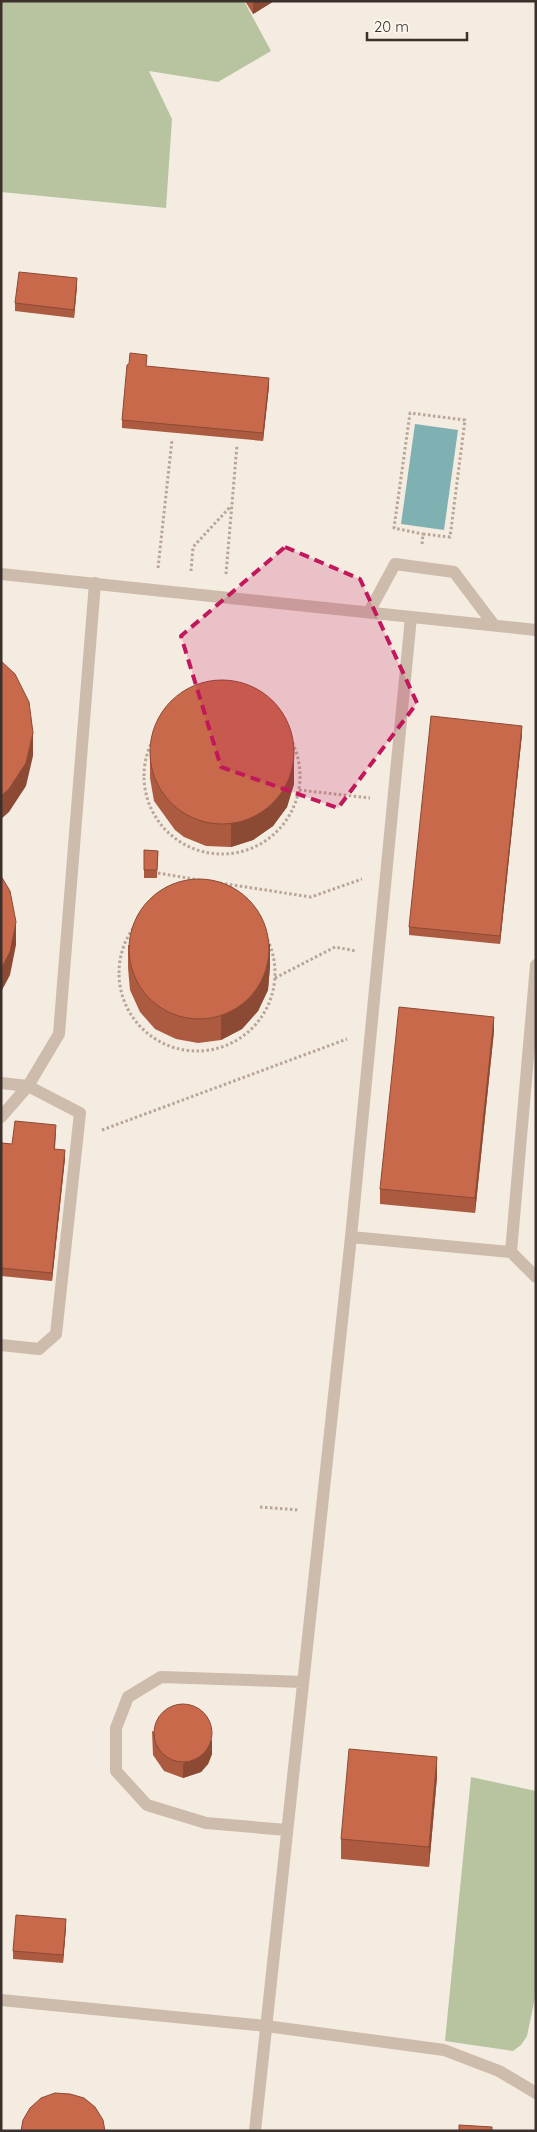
<svg xmlns="http://www.w3.org/2000/svg" width="537" height="2132" viewBox="0 0 537 2132" font-family="Quicksand,sans-serif">
<rect width="100%" height="100%" fill="#f4ebe1"/>
<!-- green -->
<path fill="#b8c4a0" d="M 1,1 L 244,1 L 271,51 L 218,82 L 149,71 L 172,119 L 166,208 L 1,192 Z
M 471,1777 L 536,1791 L 536,1993 L 527,2036 L 521,2045 L 513,2051 L 445,2041 Z"/>
<!-- water -->
<path fill="#7fb0b2" d="M 415,424 L 458,430 L 444,530 L 401,524 Z"/>
<g fill="none" stroke-linecap="round" stroke-linejoin="round">
<!-- path -->
<path stroke="#b9a596" stroke-width="3" stroke-dasharray="2.5 2.5" stroke-linecap="butt" d="M 422,544 L 423,534 L 450,537 L 465,420 L 410,413 L 394,528 L 423,534
M 158,568 L 172,440
M 191,571 L 193,547 L 231,506
M 226,574 L 237,445
M144 776a78 78 0 1 1 156 0a78 78 0 1 1-156 0Z
M 299,790 L 370,798
M 158,873 L 199,880
M 220,883 L 311,897 L 362,879
M119 973a78 78 0 1 1 156 0a78 78 0 1 1-156 0Z
M 275,978 L 335,947 L 356,951
M 102,1130 L 347,1039
M 260,1507 L 299,1510"/>
<!-- lane -->
<path stroke="#cdbbac" stroke-width="12" d="M 1,574 L 536,630
M 369,612 L 395,564 L 454,572 L 494,625
M 1,1083 L 28,1086 L 80,1113 L 56,1334 L 39,1349 L 1,1345
M 1,1117 L 28,1086 L 59,1034 L 95,583
M 351,1237 L 511,1252 L 536,965
M 511,1252 L 536,1277
M 287,1830 L 206,1823 L 147,1805 L 116,1771 L 116,1728 L 128,1697 L 161,1677 L 303,1682
M 1,2000 L 266,2026 L 444,2050 L 499,2071 L 536,2093
M 255,2131 L 351,1237 L 411,617"/>
</g>
<!-- wall -->
<path fill="#ac5a40" d="M 245,1 L 274,1 L 253,14 Z
M 77,286 L 74,318 L 15,311 L 15,303 Z
M 269,386 L 263,441 L 122,428 L 122,420 Z
M 522,734 L 500,944 L 409,935 L 409,927 Z
M 150,755 L 294,784 L 287,807 L 273,826 L 253,840 L 231,847 L 206,846 L 184,837 L 175,830 L 154,801 L 150,778 Z
M 144,850 L 158,851 L 157,878 L 144,878 Z
M 128,945 L 270,966 L 268,990 L 258,1011 L 242,1029 L 221,1040 L 198,1043 L 176,1039 L 155,1029 L 140,1012 L 130,990 L 128,968 Z
M 494,1031 L 475,1213 L 380,1204 L 380,1189 Z
M 56,1133 L 55,1149 L 65,1158 L 52,1281 L 1,1276 L 1,1149 L 12,1144 Z
M 152,1731 L 212,1754 L 208,1764 L 201,1772 L 183,1778 L 164,1771 L 153,1755 Z
M 437,1777 L 429,1867 L 341,1859 L 341,1839 Z
M 66,1927 L 63,1963 L 13,1959 L 13,1951 Z"/>
<!-- shaded-wall -->
<path fill="#8c4a34" d="M 253,1 L 274,1 L 253,14 Z
M 77,278 L 77,286 L 74,318 L 74,310 Z
M 269,378 L 269,386 L 263,441 L 263,433 Z
M 522,726 L 522,734 L 500,944 L 500,936 Z
M 33,733 L 33,756 L 26,786 L 9,812 L 1,819 L 1,796 Z
M 294,749 L 294,784 L 287,807 L 273,826 L 253,840 L 231,847 L 231,824 Z
M 16,922 L 16,945 L 10,975 L 1,992 L 1,969 Z
M 270,943 L 270,966 L 268,990 L 258,1011 L 242,1029 L 221,1040 L 221,1017 Z
M 494,1017 L 494,1031 L 475,1213 L 475,1198 Z
M 65,1150 L 65,1158 L 52,1281 L 52,1273 Z
M 212,1740 L 212,1754 L 208,1764 L 201,1772 L 183,1778 L 183,1764 Z
M 437,1757 L 437,1777 L 429,1867 L 429,1847 Z
M 66,1919 L 66,1927 L 63,1963 L 63,1955 Z"/>
<!-- building -->
<path fill="#c8694b" stroke="#8c4a34" d="M 19,272 L 77,278 L 74,310 L 15,303 Z
M 130,353 L 147,355 L 146,366 L 269,378 L 263,433 L 122,420 L 127,365 L 129,364 Z
M 1,661 L 15,674 L 29,702 L 33,733 L 26,763 L 9,789 L 1,796 Z
M150 752a72 72 0 1 1 144 0a72 72 0 1 1-144 0Z
M 431,716 L 522,726 L 500,936 L 409,927 Z
M 144,850 L 158,851 L 157,870 L 144,870 Z
M 1,876 L 10,891 L 16,922 L 10,952 L 1,969 Z
M129 949a70 70 0 1 1 140 0a70 70 0 1 1-140 0Z
M 399,1007 L 494,1017 L 475,1198 L 380,1189 Z
M 15,1121 L 56,1125 L 54,1149 L 65,1150 L 52,1273 L 1,1268 L 1,1149 L 2,1143 L 12,1144 Z
M154 1733a29 29 0 1 1 58 0a29 29 0 1 1-58 0Z
M 349,1749 L 437,1757 L 429,1847 L 341,1839 Z
M 16,1915 L 66,1919 L 63,1955 L 13,1951 Z
M 55,2093 L 70,2094 L 84,2098 L 95,2107 L 103,2120 L 105,2131 L 21,2131 L 23,2120 L 30,2108 L 41,2098 Z
M 459,2125 L 492,2127 L 492,2131 L 459,2131 Z"/>
<!-- marked area -->
<path fill="#c2185b" fill-opacity="0.2" stroke="#c2185b" stroke-width="4" stroke-dasharray="10 6" stroke-linejoin="round" d="M 285,547 L 360,579 L 417,703 L 338,808 L 221,767 L 181,636 Z"/>
<!-- border -->
<rect width="537" height="2132" fill="none" stroke="#3b302b" stroke-width="5"/>
<!-- scale -->
<path d="M367 32v8h100v-8" fill="none" stroke="#3b302b" stroke-width="2.5"/>
<text x="374" y="32" font-size="15" fill="#3b302b" stroke="#fbf5ee" stroke-width="4" paint-order="stroke">20 m</text>
</svg>
